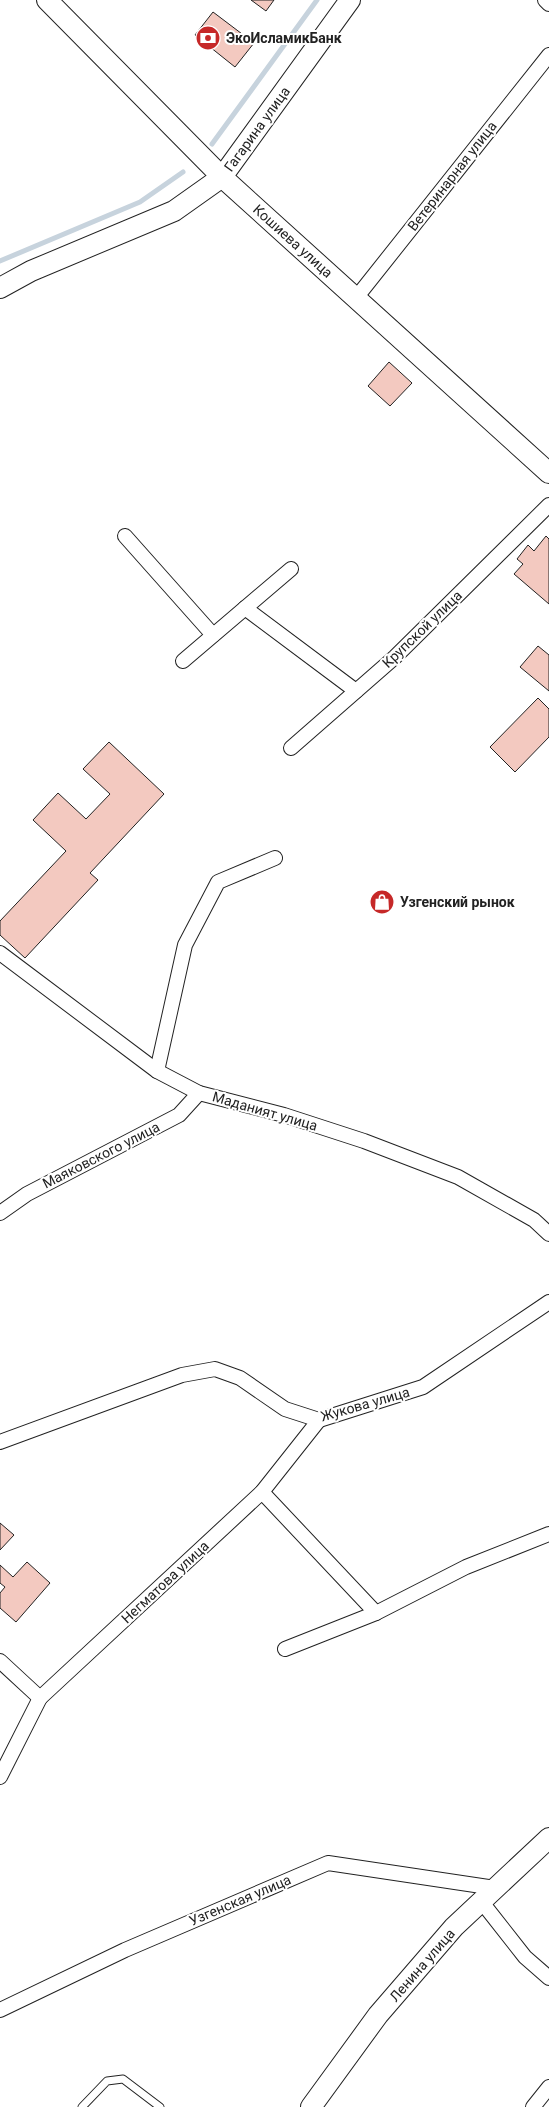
<svg xmlns="http://www.w3.org/2000/svg" width="549" height="2107" viewBox="0 0 549 2107" font-family="Roboto,sans-serif">
<style>
.lines{fill:none;stroke-linecap:round;stroke-linejoin:round}
.stream{stroke:#c7d3dd;stroke-width:5}
.building{fill:#f3c9c0;stroke:#222}
.lane-casing{stroke:#222;stroke-width:9}
.street-casing{stroke:#222;stroke-width:16}
.secondary-casing{stroke:#222;stroke-width:22}
.lane{stroke:#fff;stroke-width:7}
.street{stroke:#fff;stroke-width:14}
.secondary{stroke:#fff;stroke-width:20}
.labels{text-anchor:middle;dominant-baseline:central;stroke-width:4;stroke-linejoin:round;paint-order:stroke}
.poi-label{font-size:14px;font-weight:bold;fill:#222;stroke:#fff;text-anchor:start}
.street-label{font-size:14px;fill:#222;stroke:#fff}
</style>
<rect width="100%" height="100%" fill="#fff"/>
<g class="lines">
<g class="stream">
<polyline points="212,144 317,0"/>
<polyline points="0,261 140,202 183,172"/>
</g>
</g>
<g class="building">
<polygon points="251,0 274,0 266,11"/>
<polygon points="213,12 254,43 235,67 195,35"/>
<polygon points="389,362 412,383 390,406 368,386"/>
<polygon points="546,536 549,539 549,604 514,574 523,564 517,559 528,545 534,551"/>
<polygon points="538,646 549,655 549,691 520,667"/>
<polygon points="538,698 549,709 549,737 515,772 490,747"/>
<polygon points="109,742 164,794 90,873 98,880 25,958 0,935 0,921 66,851 33,820 58,793 86,819 110,794 83,769"/>
<polygon points="0,1523 14,1535 0,1550"/>
<polygon points="27,1562 50,1583 16,1622 0,1608 0,1593 5,1587 0,1583 0,1565 13,1577"/>
</g>
<g class="lines">
<defs>
<polyline id="lane" points="82,2107 107,2081 123,2079 160,2107"/>
<g id="street">
<polyline points="545,0 549,4"/>
<polyline points="356,298 549,55"/>
<polyline points="125,536 213,635"/>
<polyline points="245,608 356,691"/>
<polyline points="183,661 291,569"/>
<polyline points="291,748 395,657 549,505"/>
<polyline points="0,953 157,1071 199,1093 284,1115 364,1141 458,1177 534,1220 549,1234"/>
<polyline points="157,1071 185,945 218,882 275,858"/>
<polyline points="0,1213 27,1194 179,1115 199,1093"/>
<polyline points="0,1442 182,1375 215,1369 240,1378 285,1409 319,1420 423,1387 549,1302"/>
<polyline points="262,1492 376,1613"/>
<polyline points="285,1649 376,1613 466,1567 549,1534"/>
<polyline points="0,1661 40,1698 262,1492 319,1420"/>
<polyline points="0,1777 40,1698"/>
<polyline points="481,1901 525,1957 549,1978"/>
<polyline points="0,2010 125,1950 328,1863 495,1888"/>
<polyline points="533,2107 549,2087"/>
</g>
<g id="secondary">
<polyline points="47,0 222,177 549,473"/>
<polyline points="0,288 31,271 174,211 222,177 350,0"/>
<polyline points="311,2107 378,2015 454,1927 549,1838"/>
</g>
</defs>
<use href="#lane" class="lane-casing"/>
<use href="#street" class="street-casing"/>
<use href="#secondary" class="secondary-casing"/>
<use href="#lane" class="lane"/>
<use href="#street" class="street"/>
<use href="#secondary" class="secondary"/>
</g>
<defs>
<symbol id="bank-disc" viewBox="-11 -11 22 22"><circle r="9.5" fill="#c62828" stroke="#fff"/><path d="M-6-4H6V4H-6ZM0-2.3a2.3 2.3 0 1 0 0 4.6a2.3 2.3 0 1 0 0-4.6Z" fill="#fff"/></symbol>
<symbol id="shop-disc" viewBox="-11 -11 22 22"><circle r="9.5" fill="#c62828" stroke="#fff"/><path d="M-5-2.5h2.3a2.7 3.5 0 0 1 5.4 0H5L5.5 6h-11ZM-1.5-2.5h3a1.5 2.3 0 0 0-3 0Z" fill="#fff"/></symbol>
</defs>
<g fill-rule="evenodd">
<use href="#bank-disc" x="194" y="24" width="28" height="28"/>
<use href="#shop-disc" x="368" y="888" width="28" height="28"/>
</g>
<g class="labels">
<g class="poi-label">
<text x="226" y="38">ЭкоИсламикБанк</text>
<text x="400" y="902">Узгенский рынок</text>
</g>
<g class="street-label">
<text transform="translate(257 129) rotate(-54)">Гагарина улица</text>
<text transform="translate(452 176) rotate(-52)">Ветеринарная улица</text>
<text transform="translate(293 241) rotate(42)">Кошиева улица</text>
<text transform="translate(422 629) rotate(-44)">Крупской улица</text>
<text transform="translate(265 1111) rotate(16)">Маданият улица</text>
<text transform="translate(101 1155) rotate(-27)">Маяковского улица</text>
<text transform="translate(365 1404) rotate(-16)">Жукова улица</text>
<text transform="translate(165 1582) rotate(-43)">Негматова улица</text>
<text transform="translate(240 1900) rotate(-23)">Узгенская улица</text>
<text transform="translate(422 1965) rotate(-49)">Ленина улица</text>
</g>
</g>
</svg>
